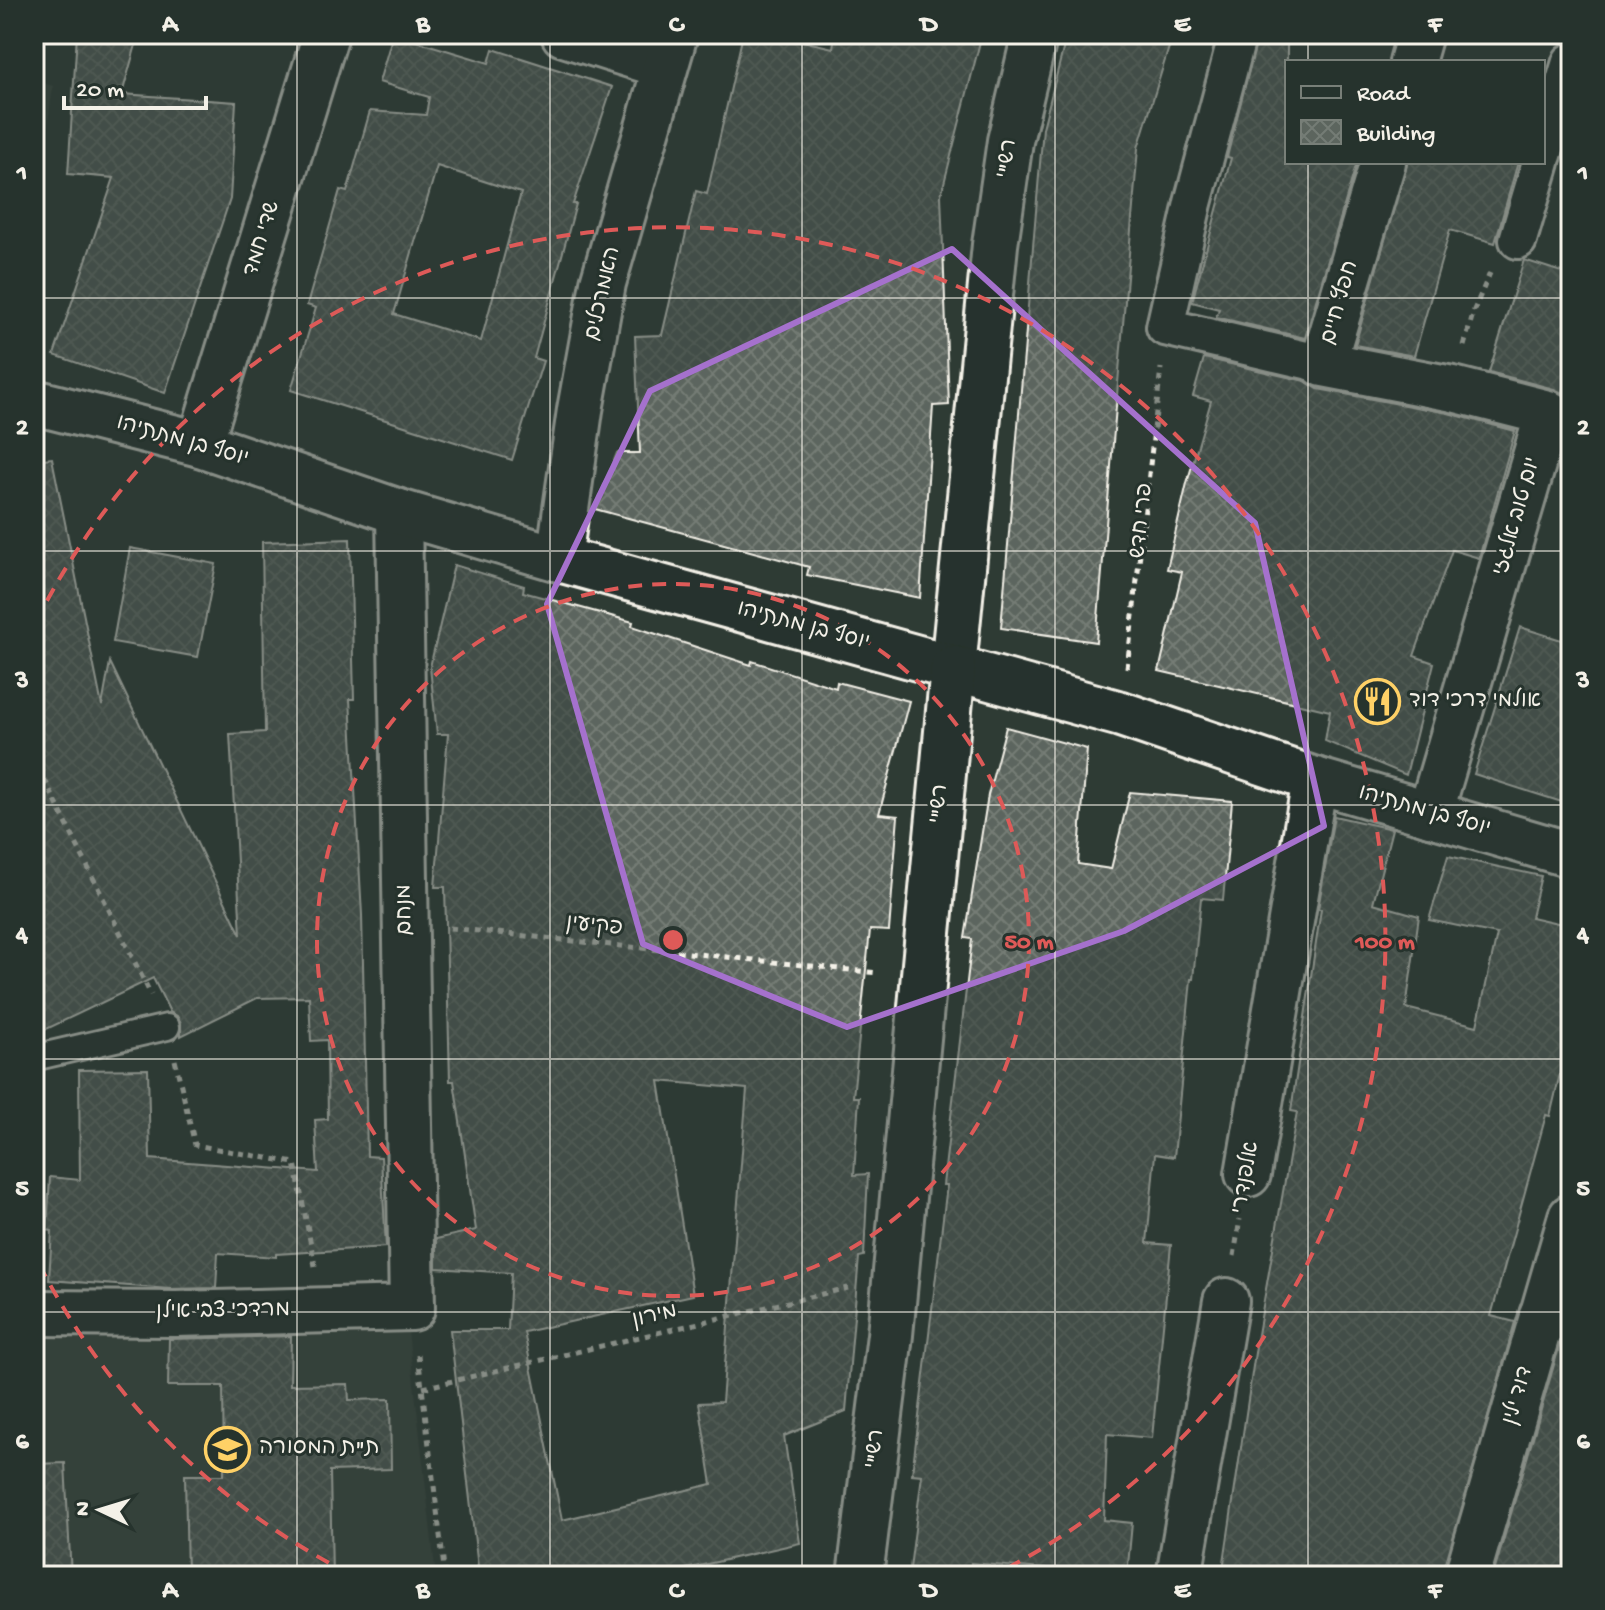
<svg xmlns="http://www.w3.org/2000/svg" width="1605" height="1610" viewBox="0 0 1605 1610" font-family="'Gochi Hand','Playpen Sans Hebrew',sans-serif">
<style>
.built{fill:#3c4841}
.building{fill:url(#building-cross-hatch);stroke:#f4f1e8;stroke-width:2;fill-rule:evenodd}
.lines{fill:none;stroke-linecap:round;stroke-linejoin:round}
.service-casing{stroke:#f4f1e8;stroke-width:30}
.pedestrian-casing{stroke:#f4f1e8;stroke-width:42}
.minor-casing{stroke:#f4f1e8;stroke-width:50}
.tertiary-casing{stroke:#f4f1e8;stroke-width:50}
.path{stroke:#f4f1e8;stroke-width:5;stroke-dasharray:6 6;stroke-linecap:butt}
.service{stroke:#26332d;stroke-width:24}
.pedestrian{stroke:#26332d;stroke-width:36}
.minor{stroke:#26332d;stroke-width:44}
.tertiary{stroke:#26332d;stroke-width:44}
.marked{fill:none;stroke:#a571cd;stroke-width:6;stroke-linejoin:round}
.grid{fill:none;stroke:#f4f1e8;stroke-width:2;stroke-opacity:0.55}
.ring{fill:none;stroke:#de5a58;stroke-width:4;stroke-dasharray:14 10}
.labels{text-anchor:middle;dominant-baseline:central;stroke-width:6;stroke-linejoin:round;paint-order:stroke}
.street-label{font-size:22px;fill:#f4f1e8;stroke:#26332d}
.poi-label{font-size:22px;fill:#f4f1e8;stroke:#26332d;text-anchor:start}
.centre{fill:#de5a58;stroke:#26332d;stroke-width:4}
.ring-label{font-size:24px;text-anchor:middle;font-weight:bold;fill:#de5a58;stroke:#26332d;stroke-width:6;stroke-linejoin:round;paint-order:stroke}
.neatline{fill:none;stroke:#f4f1e8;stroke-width:3}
.grid-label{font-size:26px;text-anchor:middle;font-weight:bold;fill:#f4f1e8}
</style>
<defs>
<pattern id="building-cross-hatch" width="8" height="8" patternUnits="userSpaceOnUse" patternTransform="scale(2)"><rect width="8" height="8" fill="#5c655e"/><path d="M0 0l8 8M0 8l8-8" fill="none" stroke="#747c75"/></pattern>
</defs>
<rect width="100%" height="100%" fill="#2e3b34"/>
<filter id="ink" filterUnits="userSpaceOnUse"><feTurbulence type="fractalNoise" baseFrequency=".0125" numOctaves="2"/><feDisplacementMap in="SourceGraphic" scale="16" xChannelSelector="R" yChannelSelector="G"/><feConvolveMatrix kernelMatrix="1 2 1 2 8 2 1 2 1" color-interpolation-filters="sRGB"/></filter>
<g filter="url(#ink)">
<g class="built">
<polygon points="34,80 53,86 34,228"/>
<polygon points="407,1322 436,1576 34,1576 34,1323"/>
</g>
<g class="building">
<polygon points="77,34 139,34 122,94 236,102 230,199 165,393 54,355 114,178 68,174"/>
<path d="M393 34 489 63 493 49 612 87 573 204H576L534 358 543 361 512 460 291 390 316 308 307 305 340 190 347 192 370 111 426 115 429 97 379 82ZM437 166 521 193 481 341 394 314Z"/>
<polygon points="743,34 772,34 833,48 835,34 982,34 941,195 949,405 933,406 920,598 807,575 809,567 595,509 617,453 640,453 635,336 662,335 696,191 707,194"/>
<polygon points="1067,34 1173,34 1138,148 1096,642 1001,628 1043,128"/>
<polygon points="1258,34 1287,34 1287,162 1357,162 1305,338 1216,317 1219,309 1192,302 1231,158 1227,157"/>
<polygon points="1407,162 1518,162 1495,243 1450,230 1414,356 1355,345"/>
<polygon points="1524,260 1571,275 1571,362 1562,393 1554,389 1489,372"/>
<polygon points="1204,358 1305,381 1318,389 1448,413 1515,431 1479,558 1452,550 1414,656 1434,663 1406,775 1325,741 1330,711 1159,671 1182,572 1167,569 1187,483 1211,401 1193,396"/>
<polygon points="52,458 102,706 110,662 241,935 230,734 265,732 262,542 350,539 354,699 350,699 362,915 367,1156 381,1157 386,1247 276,1254 276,1257 218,1253 216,1288 170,1289 49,1280 52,1231 47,1230 50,1177 80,1180 79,1070 148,1069 150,1159 318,1172 315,1120 328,1119 327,1040 311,1041 309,997 257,998 181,1036 181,1023 177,1016 170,1012 153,978 34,1035 34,460"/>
<polygon points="130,548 216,564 198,657 113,642"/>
<path d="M454 565 524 586 523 592 633 622 632 626 751 665 752 661 836 688 837 682 909 701 879 814 898 816 889 931 870 930 853 1097H859L854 1175 868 1174 864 1256 859 1257 846 1411 784 1436 800 1543 655 1576H479L450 1330H508L511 1273 436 1268V1239L476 1230 454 1081H450L445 887H435L448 734H437L430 667ZM659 1081 747 1089 722 1402 699 1403 712 1484 562 1520 524 1332 693 1295Z"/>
<polygon points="1520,627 1571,643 1571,805 1474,774"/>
<polygon points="1006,727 1087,749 1078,864 1111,869 1130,792 1232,801 1223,900 1201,898 1193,979 1191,979 1174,1157 1155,1154 1147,1243 1171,1245 1152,1438 1107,1434 1104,1520 1132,1523 1127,1576 971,1563 970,1576 909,1576 922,1475 912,1474 947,1185 943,1185 972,939 965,938 988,795"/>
<polygon points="1334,816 1392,829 1373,903 1419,916 1406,1008 1477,1026 1497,934 1429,920 1448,856 1541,876 1531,917 1571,926 1571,1028 1550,1116 1546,1115 1491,1316 1515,1322 1443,1576 1264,1576 1223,1569 1256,1346 1297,1112 1291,1111 1321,909 1318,909"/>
<polygon points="291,1336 290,1385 348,1384 349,1400 390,1399 391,1469 330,1471 332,1576 187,1576 185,1475 224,1475 223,1386 168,1386 169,1339"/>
<polygon points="1560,1344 1571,1344 1571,1576 1493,1576"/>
<polygon points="65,1463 71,1576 34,1576 34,1464"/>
</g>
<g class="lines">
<defs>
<polyline id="service" points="34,1051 42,1056 167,1027"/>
<g id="pedestrian">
<polyline points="1238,34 1193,203 1165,327 1323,364"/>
<polyline points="1543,155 1571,62"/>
<polyline points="1518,240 1541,162"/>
</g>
<g id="minor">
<polyline points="564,34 665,66"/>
<polyline points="1412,62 1420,34"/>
<polyline points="1383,162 1323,364 1453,389 1548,413 1430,814"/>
<polyline points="200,444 326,34"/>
<polyline points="559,559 580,410 603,283 675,34"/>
<polyline points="953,668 995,245 1010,141 1035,34"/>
<polyline points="1248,1174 1315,780"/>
<polyline points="34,1313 176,1314 412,1308 399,512"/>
<polyline points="1542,1315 1571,1320"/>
<polyline points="1179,1576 1226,1301"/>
</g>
<g id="tertiary">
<polyline points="34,402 200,444 399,512 559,559 1121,714 1315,780 1571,855"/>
<polyline points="860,1576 890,1335 953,668"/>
<polyline points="1467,1576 1571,1217"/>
</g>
</defs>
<use href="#service" class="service-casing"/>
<use href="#pedestrian" class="pedestrian-casing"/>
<use href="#minor" class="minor-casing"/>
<use href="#tertiary" class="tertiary-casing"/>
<g class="path">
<polyline points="1464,346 1474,310 1490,273"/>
<polyline points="1127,668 1161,368"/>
<polyline points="34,758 151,995"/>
<polyline points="450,928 878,973"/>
<polyline points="175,1060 195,1145 295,1163 315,1266"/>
<polyline points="1234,1256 1240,1219"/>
<polyline points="418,1355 445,1576"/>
<polyline points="423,1388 848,1288"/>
</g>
<use href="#service" class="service"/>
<use href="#pedestrian" class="pedestrian"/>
<use href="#minor" class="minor"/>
<use href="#tertiary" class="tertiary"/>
</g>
</g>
<path d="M0 0H1605V1610H0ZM952 249 1255 523 1324 826 1124 931 847 1027 643 944 547 604 650 391Z" fill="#2e3b34" fill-opacity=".55" fill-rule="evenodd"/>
<path class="marked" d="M952 249 1255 523 1324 826 1124 931 847 1027 643 944 547 604 650 391Z"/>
<path class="grid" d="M297 34V1576M550 34V1576M802 34V1576M1055 34V1576M1308 34V62M1308 162V1576M34 298H1571M34 551H1571M34 805H1571M34 1059H1571M34 1312H1571"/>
<g class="ring">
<circle cx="673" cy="940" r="356"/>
<path d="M350 1574A712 712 0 0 1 36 1258M36 622A712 712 0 1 1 996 1574"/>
</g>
<defs>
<symbol id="restaurant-ring" viewBox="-11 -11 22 22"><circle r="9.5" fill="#26332d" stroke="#ffd166" stroke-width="1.5"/><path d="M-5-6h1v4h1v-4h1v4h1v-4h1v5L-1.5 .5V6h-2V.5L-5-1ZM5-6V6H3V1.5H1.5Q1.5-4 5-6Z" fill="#ffd166"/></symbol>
<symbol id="school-ring" viewBox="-11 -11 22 22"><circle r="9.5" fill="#26332d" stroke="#ffd166" stroke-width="1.5"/><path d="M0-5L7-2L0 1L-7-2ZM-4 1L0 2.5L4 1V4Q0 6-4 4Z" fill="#ffd166"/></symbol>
</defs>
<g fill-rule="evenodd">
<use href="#restaurant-ring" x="1352" y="676" width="51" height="51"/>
<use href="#school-ring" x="202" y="1424" width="51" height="51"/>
</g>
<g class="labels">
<g class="street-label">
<text transform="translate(1008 159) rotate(-81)">רש"י</text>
<text transform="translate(263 239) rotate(-73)">שדי חמד</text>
<text transform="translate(604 294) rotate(-77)">האמרכלים</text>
<text transform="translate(1341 303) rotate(-74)">חפץ חיים</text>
<text transform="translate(182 442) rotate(16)">יוסף בן מתתיהו</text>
<text transform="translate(1518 517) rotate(-74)">יום טוב אלגזי</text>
<text transform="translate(1143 521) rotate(-84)">פרי חדש</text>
<text transform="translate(803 627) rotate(15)">יוסף בן מתתיהו</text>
<text transform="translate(940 804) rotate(-84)">רש"י</text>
<text transform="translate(1424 812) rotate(16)">יוסף בן מתתיהו</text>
<text transform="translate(406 910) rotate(-91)">מנחם</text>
<text transform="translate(594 927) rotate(6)">פקיעין</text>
<text transform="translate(1247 1178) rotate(-80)">אלפנדרי</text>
<text transform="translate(223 1312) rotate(-1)">מרדכי צבי אילן</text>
<text transform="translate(655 1317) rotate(-13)">מירון</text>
<text transform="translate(1519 1396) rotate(-74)">דוד ילין</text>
<text transform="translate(876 1449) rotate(-83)">רש"י</text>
</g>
<g class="poi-label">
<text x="1409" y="702">אולמי דרכי דוד</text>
<text x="259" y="1449">ת"ת המסורה</text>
</g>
</g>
<circle cx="673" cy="940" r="12" class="centre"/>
<g class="ring-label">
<text x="1029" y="948">50 m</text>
<text x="1385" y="948">100 m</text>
</g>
<rect width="1605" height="1610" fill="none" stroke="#26332d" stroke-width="88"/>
<rect x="1285" y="60" width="260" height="104" fill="#26332d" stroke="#787f78" stroke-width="2"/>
<rect x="1301" y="86" width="40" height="12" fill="#26332d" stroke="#787f78" stroke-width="2"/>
<text x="1357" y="100" font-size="24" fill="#f4f1e8">Road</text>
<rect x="1301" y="120" width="40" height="24" fill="url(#building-cross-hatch)" stroke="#787f78" stroke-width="2"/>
<text x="1357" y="140" font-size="24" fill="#f4f1e8">Building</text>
<g transform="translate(100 1510) rotate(274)" stroke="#26332d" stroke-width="6" paint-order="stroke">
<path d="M0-6L14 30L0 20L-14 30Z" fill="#f4f1e8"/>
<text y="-12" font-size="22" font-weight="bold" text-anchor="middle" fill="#f4f1e8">N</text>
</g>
<path d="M64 96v12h142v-12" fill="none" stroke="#f4f1e8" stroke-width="4"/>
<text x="76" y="96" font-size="24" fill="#f4f1e8" stroke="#26332d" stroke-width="6" paint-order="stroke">20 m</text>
<rect x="44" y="44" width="1517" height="1522" class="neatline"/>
<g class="grid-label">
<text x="170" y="31">A</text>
<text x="423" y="31">B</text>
<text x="676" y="31">C</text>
<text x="929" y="31">D</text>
<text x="1182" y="31">E</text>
<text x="1435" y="31">F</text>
<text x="22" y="180">1</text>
<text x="1583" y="180">1</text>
<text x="22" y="434">2</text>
<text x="1583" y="434">2</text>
<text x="22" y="687">3</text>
<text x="1583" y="687">3</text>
<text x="22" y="941">4</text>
<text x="1583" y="941">4</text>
<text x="22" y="1195">5</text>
<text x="1583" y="1195">5</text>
<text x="22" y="1448">6</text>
<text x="1583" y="1448">6</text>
<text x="170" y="1597">A</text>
<text x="423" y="1597">B</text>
<text x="676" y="1597">C</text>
<text x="929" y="1597">D</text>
<text x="1182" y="1597">E</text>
<text x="1435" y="1597">F</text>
</g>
</svg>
